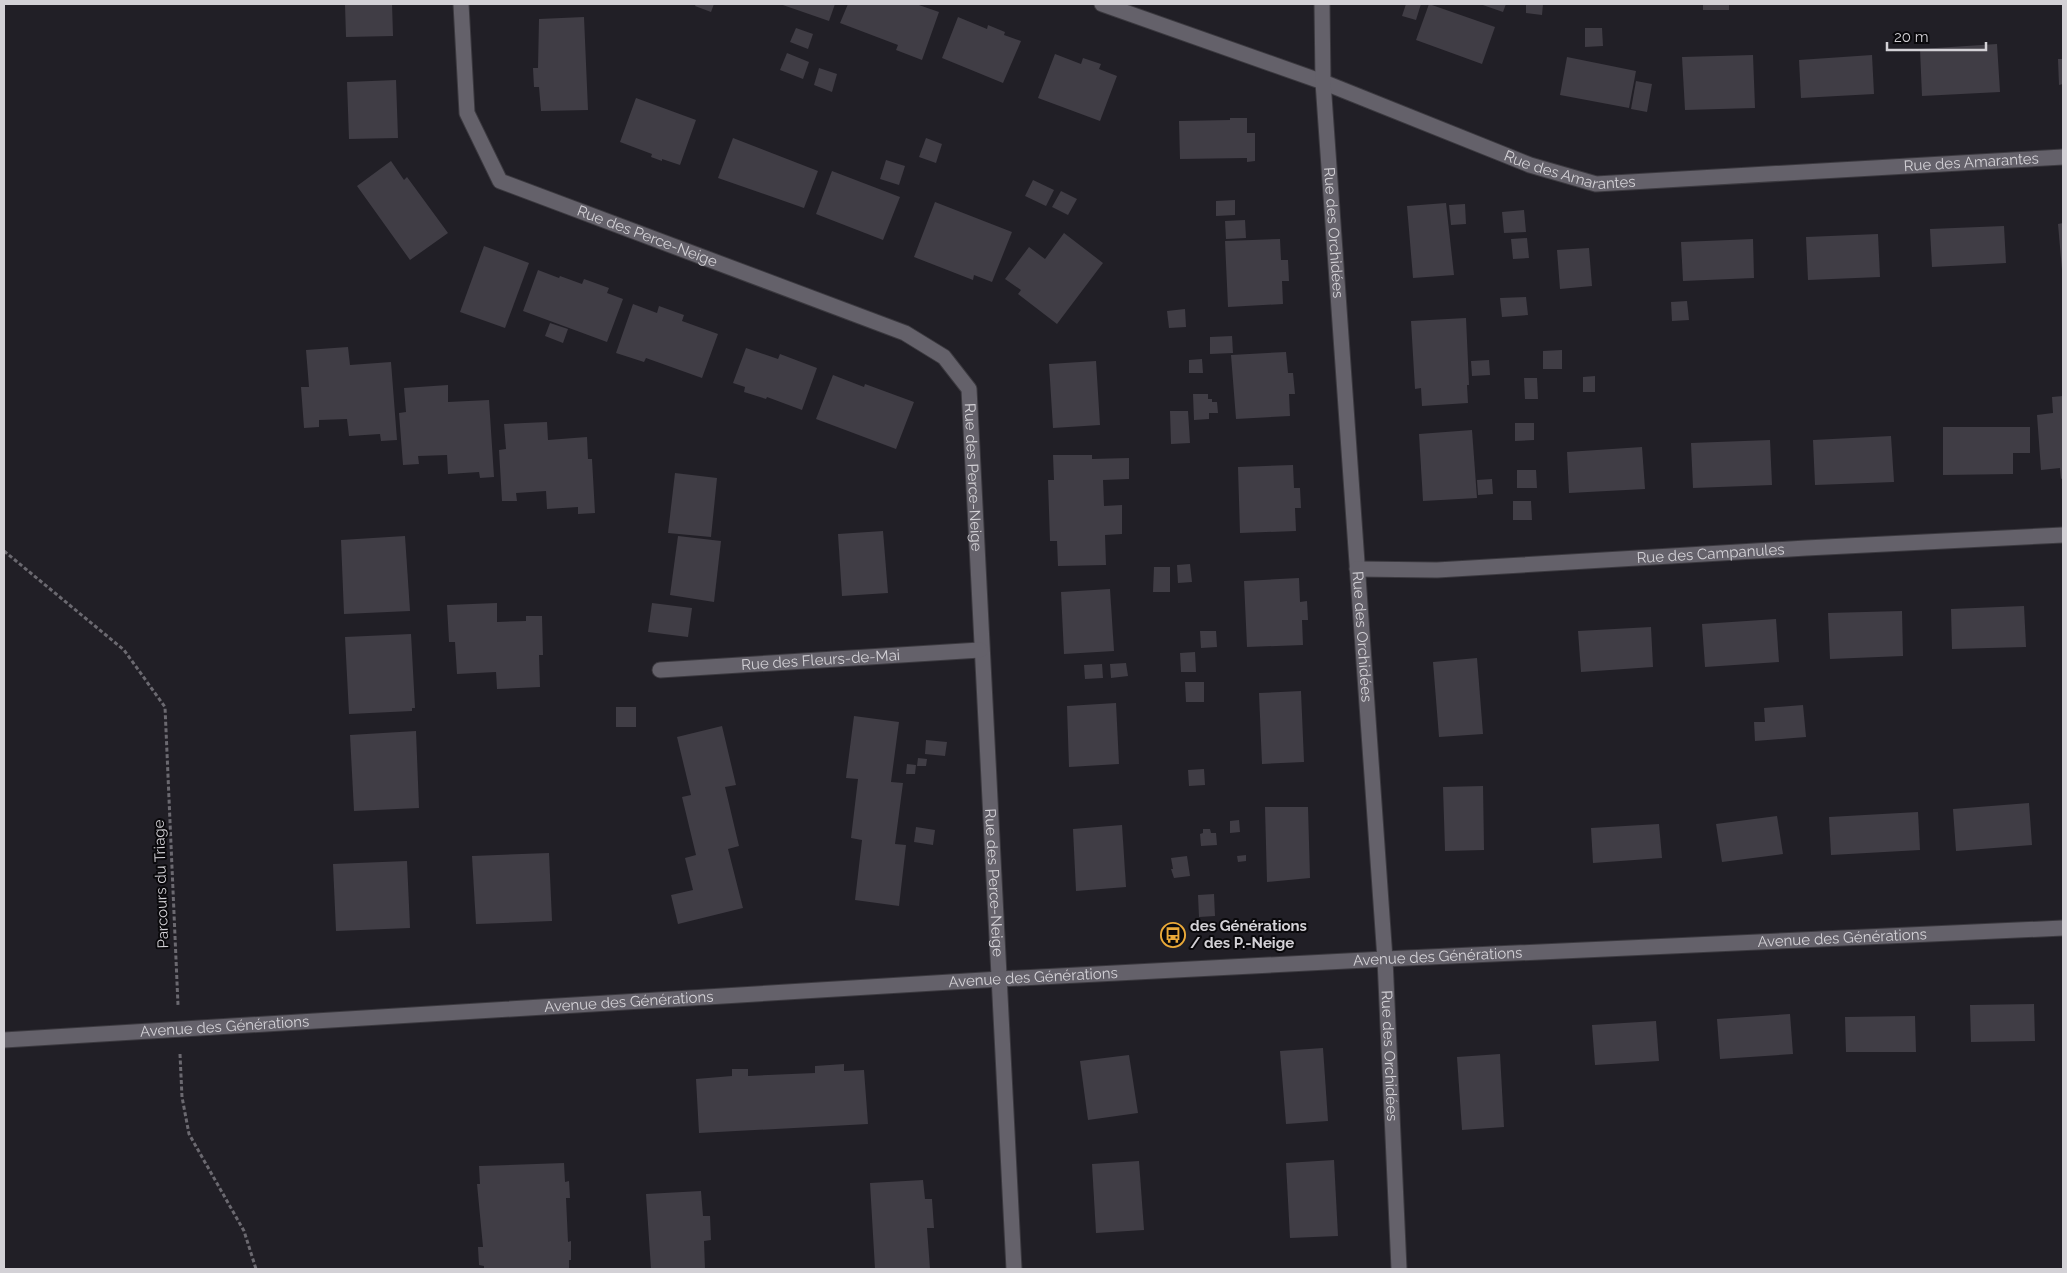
<svg xmlns="http://www.w3.org/2000/svg" width="2067" height="1273" viewBox="0 0 2067 1273" font-family="Raleway,sans-serif">
<style>
.building{fill:#403d45}
.lines{fill:none;stroke-linecap:round;stroke-linejoin:round}
.street-casing{stroke:#3b393f;stroke-width:17}
.path{stroke:#6b6970;stroke-width:3;stroke-dasharray:4 2.5;stroke-linecap:butt}
.street{stroke:#64616a;stroke-width:15}
.labels{text-anchor:middle;dominant-baseline:central;stroke-width:4;stroke-linejoin:round;paint-order:stroke}
.street-label{font-size:15px;fill:#d3d1d6;stroke:#0a090c}
.poi-label{font-size:15px;font-weight:bold;fill:#d3d1d6;stroke:#0a090c;text-anchor:start}
</style>
<rect width="100%" height="100%" fill="#211f26"/>
<g class="building">
<polygon points="345,4 392,4 393,36 346,37"/>
<polygon points="696,4 714,4 711,12 695,6"/>
<polygon points="780,4 835,4 829,21"/>
<polygon points="848,4 916,4 939,12 922,60 896,50 898,45 840,23"/>
<polygon points="1406,4 1421,4 1416,20 1402,16"/>
<polygon points="1429,4 1495,27 1482,64 1416,40"/>
<polygon points="1480,4 1506,4 1503,12"/>
<polygon points="1526,4 1543,4 1542,15 1526,13"/>
<rect x="1703" y="4" width="26" height="6"/>
<polygon points="584,17 588,110 541,111 539,87 534,87 533,68 538,68 539,19"/>
<polygon points="958,17 987,29 988,25 1005,32 1004,35 1021,41 1003,83 942,58"/>
<polygon points="796,28 813,34 808,49 790,42"/>
<polygon points="1585,28 1602,28 1603,46 1585,47"/>
<polygon points="1997,44 2000,92 1922,96 1920,49"/>
<polygon points="787,53 809,62 803,79 780,70"/>
<polygon points="1055,54 1081,64 1083,58 1101,64 1099,69 1117,76 1100,121 1038,98"/>
<polygon points="1753,55 1755,108 1685,110 1682,57"/>
<polygon points="1872,55 1874,94 1801,98 1799,60"/>
<polygon points="1567,57 1636,71 1629,108 1560,95"/>
<polygon points="2058,59 2063,59 2063,84 2059,85"/>
<polygon points="819,68 837,74 832,92 814,85"/>
<polygon points="396,80 398,138 349,139 347,82"/>
<polygon points="1636,81 1652,84 1647,112 1631,109"/>
<polygon points="636,98 696,120 680,165 662,159 662,161 651,157 652,154 620,142"/>
<polygon points="1230,118 1247,118 1247,133 1255,133 1255,161 1247,162 1247,158 1180,159 1179,121 1230,120"/>
<polygon points="733,138 818,171 804,208 718,178"/>
<polygon points="926,138 942,144 936,163 919,157"/>
<polygon points="886,160 905,166 899,185 880,179"/>
<polygon points="391,161 404,180 407,177 448,233 410,260 357,186"/>
<polygon points="832,171 900,197 883,240 816,214"/>
<polygon points="1033,180 1054,190 1046,206 1025,196"/>
<polygon points="1061,191 1077,199 1068,215 1052,207"/>
<polygon points="1235,200 1235,215 1216,216 1216,201"/>
<polygon points="935,202 1012,232 992,282 974,275 973,280 914,257"/>
<polygon points="1446,203 1454,275 1413,278 1407,206"/>
<polygon points="1465,204 1466,224 1451,225 1449,205"/>
<polygon points="1524,210 1526,232 1504,233 1502,212"/>
<polygon points="1245,220 1246,238 1226,239 1225,221"/>
<polygon points="2063,223 2063,269 2062,270 2058,224"/>
<polygon points="2004,226 2006,263 1932,267 1930,229"/>
<polygon points="1064,233 1103,263 1057,324 1018,294 1021,290 1005,279 1029,247 1045,259"/>
<polygon points="1878,234 1880,277 1808,280 1806,237"/>
<polygon points="1527,238 1529,258 1513,259 1511,239"/>
<polygon points="1280,239 1281,260 1288,260 1289,281 1282,281 1283,304 1228,307 1225,241"/>
<polygon points="1753,239 1754,278 1683,281 1681,242"/>
<polygon points="484,246 529,263 505,328 460,312"/>
<polygon points="1589,248 1592,286 1560,289 1557,250"/>
<polygon points="538,270 559,278 560,276 582,284 584,279 609,288 607,293 623,299 607,342 523,311"/>
<polygon points="1526,297 1528,315 1502,317 1500,298"/>
<polygon points="1687,301 1689,320 1672,321 1671,302"/>
<polygon points="633,304 657,313 659,306 684,315 682,321 718,334 702,378 646,358 644,362 616,353"/>
<polygon points="1185,309 1186,327 1169,328 1167,311"/>
<polygon points="1466,318 1469,385 1467,385 1468,403 1422,406 1421,388 1415,389 1411,321"/>
<polygon points="550,323 568,329 563,343 545,336"/>
<polygon points="1232,336 1233,353 1210,354 1210,337"/>
<polygon points="348,347 350,365 391,362 397,440 381,441 380,434 349,436 347,419 319,420 319,427 304,428 301,387 309,387 306,350"/>
<polygon points="746,348 778,359 780,354 817,368 802,410 767,397 766,399 744,392 745,387 733,383"/>
<polygon points="1562,350 1562,369 1543,369 1543,351"/>
<polygon points="1286,352 1288,373 1293,373 1295,394 1289,394 1290,416 1236,419 1231,355"/>
<polygon points="1202,359 1203,373 1189,373 1189,360"/>
<polygon points="1489,360 1490,375 1472,376 1471,361"/>
<polygon points="1096,361 1100,425 1053,428 1049,364"/>
<polygon points="833,375 864,387 865,384 914,402 896,449 816,419"/>
<polygon points="1595,376 1595,392 1583,392 1583,377"/>
<polygon points="1524,378 1537,378 1538,399 1525,399"/>
<polygon points="448,385 448,402 489,400 494,477 480,478 479,472 448,474 447,455 418,456 419,464 403,465 399,413 406,412 404,388"/>
<polygon points="1193,394 1208,394 1208,399 1212,399 1212,402 1217,402 1218,413 1209,413 1209,419 1194,420"/>
<polygon points="2063,396 2063,478 2061,479 2060,468 2041,470 2037,415 2053,413 2052,397"/>
<polygon points="1170,411 1188,411 1190,443 1171,444"/>
<polygon points="547,422 548,440 587,437 588,459 592,459 595,513 578,514 578,507 547,509 546,491 516,493 517,501 502,501 499,450 506,449 504,424"/>
<polygon points="1515,423 1534,423 1534,440 1515,441"/>
<polygon points="1943,427 2030,427 2030,453 2013,453 2013,474 1943,475"/>
<polygon points="1472,430 1477,498 1423,501 1419,434"/>
<polygon points="1891,436 1894,482 1815,485 1813,440"/>
<polygon points="1770,440 1772,485 1693,488 1691,443"/>
<polygon points="1642,447 1645,489 1569,493 1567,452"/>
<polygon points="1053,455 1092,455 1092,459 1129,458 1129,479 1103,480 1104,506 1122,505 1122,534 1105,535 1106,565 1058,566 1057,541 1050,541 1048,480 1054,480"/>
<polygon points="1293,465 1294,488 1300,488 1301,508 1295,508 1296,531 1240,533 1238,467"/>
<polygon points="1517,470 1536,470 1537,488 1517,488"/>
<polygon points="675,473 717,478 711,537 668,533"/>
<polygon points="1492,479 1493,494 1478,495 1477,480"/>
<polygon points="1513,501 1531,501 1532,520 1513,520"/>
<polygon points="883,531 888,593 842,596 838,534"/>
<polygon points="405,536 410,611 344,614 341,540"/>
<polygon points="678,536 721,541 714,602 670,595"/>
<polygon points="1190,564 1192,582 1178,583 1177,565"/>
<polygon points="1154,567 1170,567 1170,592 1153,592"/>
<polygon points="1299,578 1300,602 1307,601 1308,620 1302,620 1303,645 1247,647 1244,581"/>
<polygon points="1110,589 1114,651 1064,654 1061,592"/>
<polygon points="497,603 497,622 526,621 526,616 542,616 543,655 539,655 540,687 497,689 496,672 457,674 455,642 449,642 447,605"/>
<polygon points="652,603 692,608 688,637 648,632"/>
<polygon points="2024,606 2026,647 1952,649 1951,609"/>
<polygon points="1902,611 1903,656 1830,659 1828,613"/>
<polygon points="1776,619 1779,662 1705,667 1702,624"/>
<polygon points="1651,627 1653,667 1581,672 1578,631"/>
<polygon points="1200,631 1216,631 1217,647 1201,648"/>
<polygon points="411,634 415,708 412,708 412,711 349,714 345,637"/>
<polygon points="1195,652 1196,672 1181,672 1180,653"/>
<polygon points="1477,658 1483,734 1439,737 1433,662"/>
<polygon points="1126,663 1128,676 1111,678 1110,664"/>
<polygon points="1102,664 1103,678 1085,679 1084,665"/>
<polygon points="1185,682 1204,682 1204,702 1186,702"/>
<polygon points="1301,691 1304,762 1262,764 1259,693"/>
<polygon points="1116,703 1119,764 1069,767 1067,706"/>
<polygon points="1803,705 1806,737 1755,741 1754,722 1765,722 1764,708"/>
<rect x="616" y="707" width="20" height="20"/>
<polygon points="854,716 899,722 891,782 903,783 895,844 906,845 899,906 855,900 862,840 851,838 858,779 846,778"/>
<polygon points="722,726 736,785 725,787 739,846 728,849 743,908 678,924 671,895 693,890 685,858 696,855 682,797 691,795 677,737"/>
<polygon points="416,731 419,808 354,811 350,735"/>
<polygon points="926,740 947,742 945,756 925,754"/>
<polygon points="918,758 927,759 926,766 917,766"/>
<polygon points="907,764 916,765 915,774 906,774"/>
<polygon points="1204,769 1205,785 1189,786 1188,770"/>
<polygon points="1483,786 1484,850 1445,851 1443,787"/>
<polygon points="2029,803 2032,845 1956,851 1953,809"/>
<polygon points="1265,807 1308,807 1310,878 1267,882"/>
<polygon points="1918,812 1920,850 1831,855 1829,817"/>
<polygon points="1777,816 1783,854 1722,862 1716,824"/>
<polygon points="1239,820 1240,832 1230,833 1230,821"/>
<polygon points="1659,824 1662,858 1593,863 1591,828"/>
<polygon points="1122,825 1126,887 1076,891 1073,829"/>
<polygon points="916,827 935,830 933,845 914,842"/>
<polygon points="1203,829 1210,829 1211,833 1216,833 1217,845 1201,846 1200,834 1203,833"/>
<polygon points="549,853 552,921 476,924 472,856"/>
<polygon points="1246,855 1246,861 1238,862 1237,856"/>
<polygon points="1187,856 1190,876 1174,878 1171,869 1173,869 1171,858"/>
<polygon points="407,861 410,928 336,931 333,864"/>
<polygon points="1214,894 1215,916 1199,917 1198,895"/>
<polygon points="2034,1004 2035,1041 1971,1042 1970,1005"/>
<polygon points="1790,1014 1793,1054 1720,1059 1717,1019"/>
<polygon points="1915,1016 1916,1052 1846,1052 1845,1017"/>
<polygon points="1656,1021 1659,1061 1595,1065 1592,1025"/>
<polygon points="1323,1048 1328,1121 1286,1124 1280,1051"/>
<polygon points="1500,1054 1504,1127 1462,1130 1457,1057"/>
<polygon points="1129,1055 1138,1113 1088,1120 1080,1061"/>
<polygon points="844,1064 844,1071 864,1070 868,1124 699,1133 696,1079 732,1076 732,1069 748,1069 748,1076 815,1073 815,1066"/>
<polygon points="1334,1160 1338,1236 1290,1238 1286,1163"/>
<polygon points="1139,1161 1144,1230 1096,1233 1092,1164"/>
<polygon points="564,1163 565,1182 569,1181 570,1198 566,1198 568,1242 571,1241 571,1260 569,1260 569,1269 484,1269 484,1266 479,1265 478,1247 483,1247 477,1184 480,1184 479,1166"/>
<polygon points="923,1180 925,1199 932,1199 934,1228 927,1228 930,1269 875,1269 870,1183"/>
<polygon points="701,1191 703,1216 710,1216 711,1240 704,1241 705,1269 651,1269 646,1194"/>
</g>
<g class="lines">
<defs>
<g id="street">
<path id="s1" d="M461 4 467 113 500 181 905 333 944 357 969 389C982 683 1000 976 1014 1269"/>
<path id="s2" d="M1102 4 1323 82 1530 165 1596 184 2063 157"/>
<path id="s3" d="M1322 4 1323 82 1385 959 1399 1269"/>
<path id="s4" d="M1357 569 1437 570 1806 548 2063 535"/>
<path id="s5" d="M660 670 980 650"/>
<path id="s6" d="M4 1040 1000 979 1385 959 2063 928"/>
</g>
</defs>
<use href="#street" class="street-casing"/>
<g class="path">
<polyline points="4,551 124,650 165,707 178,1005"/>
<polyline points="180,1054 182,1097 189,1134 244,1231 256,1269"/>
</g>
<use href="#street" class="street"/>
</g>
<defs>
<symbol id="bus-ring" viewBox="-11 -11 22 22"><circle r="9.5" fill="#0a090c" stroke="#ebaa39" stroke-width="1.5"/><path d="M-5-6H5V4H4V6H2V4H-2V6H-4V4H-5ZM-3.5-4V0h7V-4ZM-3.5 1.2v1.5H-2V1.2ZM2 1.2v1.5H3.5V1.2Z" fill="#ebaa39"/></symbol>
</defs>
<g fill-rule="evenodd">
<use href="#bus-ring" x="1159" y="921" width="28" height="28"/>
</g>
<g class="labels">
<g class="street-label">
<text stroke="none"><textPath href="#s2" startOffset="902">Rue des Amarantes</textPath></text>
<text stroke="none"><textPath href="#s2" startOffset="498">Rue des Amarantes</textPath></text>
<text stroke="none"><textPath href="#s3" startOffset="229">Rue des Orchidées</textPath></text>
<text stroke="none"><textPath href="#s1" startOffset="342">Rue des Perce-Neige</textPath></text>
<text stroke="none"><textPath href="#s1" startOffset="792">Rue des Perce-Neige</textPath></text>
<text stroke="none"><textPath href="#s4" startOffset="354">Rue des Campanules</textPath></text>
<text stroke="none"><textPath href="#s3" startOffset="634">Rue des Orchidées</textPath></text>
<text stroke="none"><textPath href="#s5" startOffset="161">Rue des Fleurs-de-Mai</textPath></text>
<text stroke="none"><textPath href="#s1" startOffset="1198">Rue des Perce-Neige</textPath></text>
<text transform="translate(161 884) rotate(-92)">Parcours du Triage</text>
<text stroke="none"><textPath href="#s6" startOffset="1841">Avenue des Générations</textPath></text>
<text stroke="none"><textPath href="#s6" startOffset="1436">Avenue des Générations</textPath></text>
<text stroke="none"><textPath href="#s6" startOffset="1031">Avenue des Générations</textPath></text>
<text stroke="none"><textPath href="#s6" startOffset="626">Avenue des Générations</textPath></text>
<text stroke="none"><textPath href="#s6" startOffset="221">Avenue des Générations</textPath></text>
<text stroke="none"><textPath href="#s3" startOffset="1054">Rue des Orchidées</textPath></text>
</g>
<g class="poi-label">
<text x="1190" y="926">des Générations<tspan x="1190" dy="17">/ des P.-Neige</tspan></text>
</g>
</g>
<rect width="2067" height="1273" fill="none" stroke="#d3d1d6" stroke-width="10"/>
<path d="M1887 42v8h99v-8" fill="none" stroke="#d3d1d6" stroke-width="2.5"/>
<text x="1894" y="42" font-size="15" fill="#d3d1d6" stroke="#0a090c" stroke-width="4" paint-order="stroke">20 m</text>
</svg>
